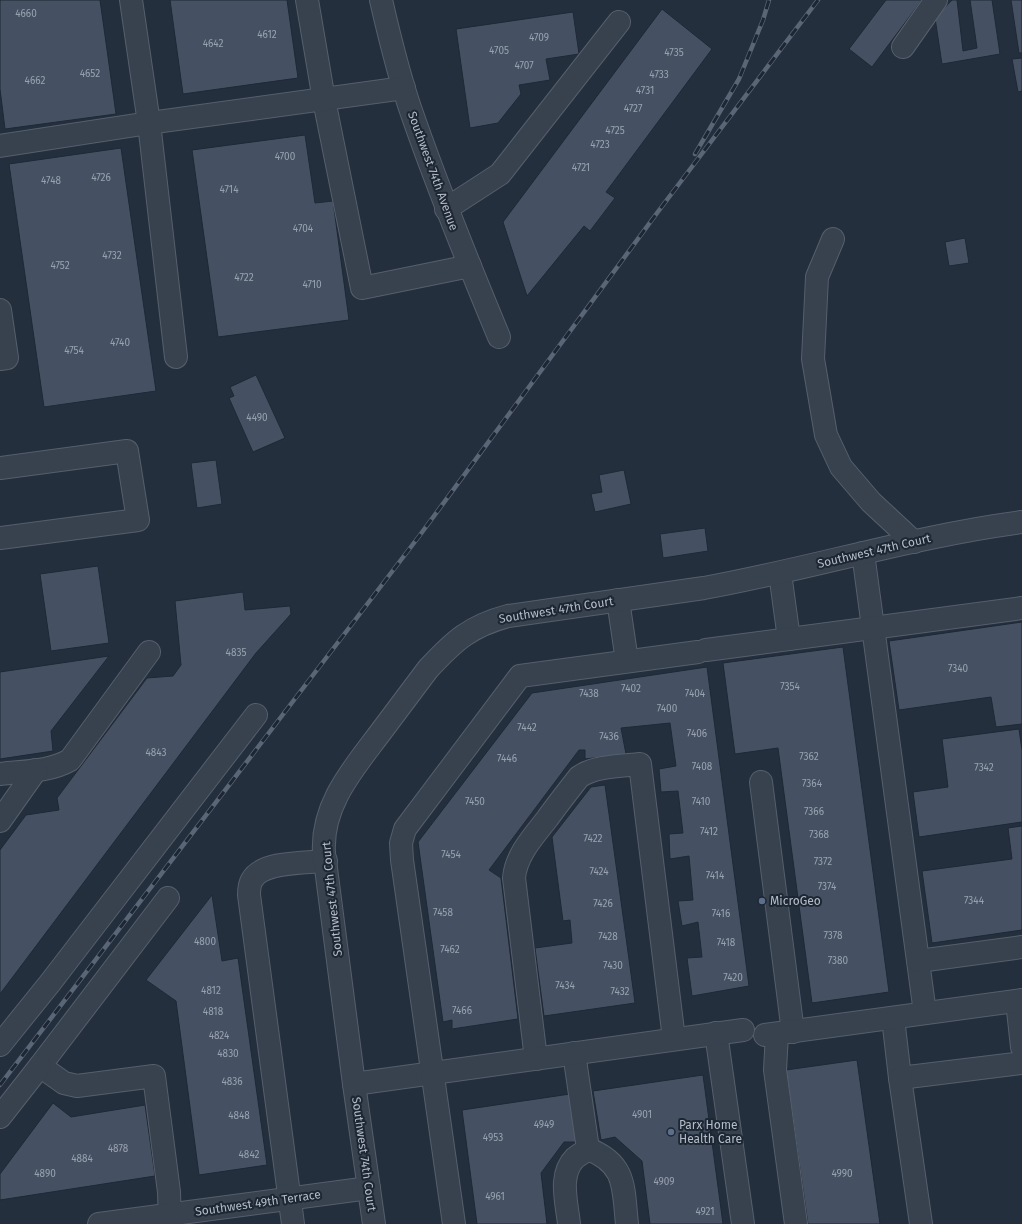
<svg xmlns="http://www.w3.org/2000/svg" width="1022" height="1224" viewBox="0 0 1022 1224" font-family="'Fira Sans',sans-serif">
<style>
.building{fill:#455162;stroke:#1f2835}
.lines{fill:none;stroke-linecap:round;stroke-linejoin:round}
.minor-casing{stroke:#565f6c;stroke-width:24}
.minor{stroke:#38414e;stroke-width:22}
.rail-casing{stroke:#5a6575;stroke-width:4.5}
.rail{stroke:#1d2633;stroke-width:3;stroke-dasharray:9;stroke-linecap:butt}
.service-dot{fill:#5c6f8a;stroke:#1d2633;stroke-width:1.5}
.labels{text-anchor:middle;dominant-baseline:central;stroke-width:4;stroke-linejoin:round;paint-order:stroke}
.number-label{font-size:10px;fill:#98a1af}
.street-label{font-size:12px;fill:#b4bcc9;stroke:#1d2633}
.poi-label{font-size:12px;fill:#b4bcc9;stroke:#1d2633;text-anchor:start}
</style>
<rect width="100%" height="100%" fill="#242f3e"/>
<g class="building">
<polygon points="0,0 100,0 116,114 5,129 0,89"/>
<polygon points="170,0 287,0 298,78 183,94"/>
<polygon points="886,0 922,0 872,67 849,49"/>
<polygon points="952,0 957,0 963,51 977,48 970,0 992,0 1000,54 942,64 935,18"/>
<polygon points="1011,0 1022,0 1022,53 1019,53"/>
<polygon points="662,9 712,49 606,192 615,198 590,231 584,226 527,296 503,222"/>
<polygon points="573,12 579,54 546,59 550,80 519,85 521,94 498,123 470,128 456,29"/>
<polygon points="1022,58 1022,91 1018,92 1012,59"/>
<polygon points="305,135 315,203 333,201 349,320 218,337 192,150"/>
<polygon points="121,148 156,391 44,407 9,164"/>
<polygon points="965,238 969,263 949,266 945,242"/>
<polygon points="256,375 285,438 253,452 229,398 234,396 230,387"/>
<polygon points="216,460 222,504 197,508 191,463"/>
<polygon points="624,470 631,504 595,512 591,494 602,492 599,475"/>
<polygon points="705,528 708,551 663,558 660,534"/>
<polygon points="98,566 109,643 51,651 40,574"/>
<polygon points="243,592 245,610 290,606 291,614 256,653 0,994 0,850 26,815 59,810 57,798 147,678 173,676 181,665 175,601"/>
<polygon points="1022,622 1022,724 996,727 991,697 899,710 889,641"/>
<polygon points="843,647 889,992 812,1003 778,748 735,754 723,663"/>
<polygon points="109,656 51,731 53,751 0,759 0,672"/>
<polygon points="707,667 749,986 692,996 687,958 702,957 698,922 682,926 678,901 693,900 689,856 670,859 669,834 683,833 678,791 661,792 659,769 676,766 670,723 621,728 626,754 585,759 585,750 579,750 489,870 501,878 518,1019 452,1029 452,1020 443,1022 418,842 532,693"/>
<polygon points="1019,729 1022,750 1022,822 919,837 913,792 948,787 942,739"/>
<polygon points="605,785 635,1003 544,1016 535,948 572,943 570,920 563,921 552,837 591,787"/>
<polygon points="1022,826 1022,930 932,943 922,871 1012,859 1008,828"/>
<polygon points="212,895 222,961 238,958 267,1165 199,1175 176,1001 146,980"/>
<polygon points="857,1060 880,1224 808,1224 786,1070"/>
<polygon points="703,1075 723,1224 650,1224 642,1161 615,1137 601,1140 593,1091"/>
<polygon points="570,1094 577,1142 564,1142 541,1173 547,1224 477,1224 462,1110"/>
<polygon points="53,1103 71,1117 145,1105 155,1176 0,1200 0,1174"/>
</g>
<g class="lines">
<defs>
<g id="minor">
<polyline points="131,0 149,123 176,357"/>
<polyline points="307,0 324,100 362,288 470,266"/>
<path d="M381 0C389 35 398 71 409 105 436 184 467 260 499 337"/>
<polyline points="903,47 936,0"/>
<polyline points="0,146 149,123 404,88"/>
<polyline points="446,209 500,174 619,22"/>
<polyline points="833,239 817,277 813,359 826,435 841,467 871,502 914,542"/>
<polyline points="0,310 7,358 0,359"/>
<polyline points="0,468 127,451 138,520 0,538"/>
<polyline points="863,553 925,1013"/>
<polyline points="780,573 789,639"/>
<polyline points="618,600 627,661"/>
<polyline points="706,650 1022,608"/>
<path d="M0 774C24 771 49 772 70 760L149 652"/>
<polyline points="761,782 793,1032"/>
<polyline points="0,821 36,770"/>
<polyline points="168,898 40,1066 64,1083 77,1086 154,1076 169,1192 170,1224"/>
<polyline points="919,961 1022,947"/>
<polyline points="1017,1001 1022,1047"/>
<polyline points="893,1018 900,1078 1022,1063"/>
<polyline points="716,1033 743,1224"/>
<polyline points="777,1034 775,1070 796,1224"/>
<polyline points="765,1035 1022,1000"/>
<polyline points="0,1045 50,983 256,715"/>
<polyline points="574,1053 588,1149"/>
<path d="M536 1059 514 878C516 855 533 837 547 819 557 805 568 791 579 777 594 766 621 766 640 764L674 1039"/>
<polyline points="900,1078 921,1224"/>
<polyline points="354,1084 743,1030"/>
<polyline points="0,1117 40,1066"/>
<path d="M588 1149C627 1164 623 1188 627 1224"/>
<polyline points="99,1224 369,1188"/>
<path d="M293 1224 249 895C249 890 249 885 252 880 262 861 307 863 326 861"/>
<path d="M374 1224 354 1084 324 853C321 805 353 769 380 733 396 712 412 690 428 669 454 641 470 626 508 616L704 588C810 569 914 536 1022 522"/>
<polyline points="454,1224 402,860 401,843 405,829 520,676 698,652"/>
<path d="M569 1224C567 1203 558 1175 575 1158 579 1155 584 1152 588 1149"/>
</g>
</defs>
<use href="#minor" class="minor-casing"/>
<use href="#minor" class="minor"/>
<defs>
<g id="rail">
<polyline points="695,154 739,79 763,20 769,0"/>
<polyline points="0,1085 420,535 657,213 818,0"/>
</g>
</defs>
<use href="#rail" class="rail-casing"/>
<use href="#rail" class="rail"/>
</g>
<g class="service-dot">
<circle cx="762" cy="901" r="4"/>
<circle cx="671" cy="1132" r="4"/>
</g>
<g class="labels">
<g class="number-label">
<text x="26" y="14">4660</text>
<text x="267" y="35">4612</text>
<text x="539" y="38">4709</text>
<text x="213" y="44">4642</text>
<text x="499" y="51">4705</text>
<text x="674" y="53">4735</text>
<text x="524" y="66">4707</text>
<text x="90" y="74">4652</text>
<text x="659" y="75">4733</text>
<text x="35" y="81">4662</text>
<text x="645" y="91">4731</text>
<text x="633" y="109">4727</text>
<text x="615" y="131">4725</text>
<text x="600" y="145">4723</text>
<text x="285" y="157">4700</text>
<text x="581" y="168">4721</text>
<text x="101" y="178">4726</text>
<text x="51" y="181">4748</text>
<text x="229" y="190">4714</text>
<text x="303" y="229">4704</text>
<text x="112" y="256">4732</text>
<text x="60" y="266">4752</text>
<text x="244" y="278">4722</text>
<text x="312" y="285">4710</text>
<text x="120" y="343">4740</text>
<text x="74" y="351">4754</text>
<text x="257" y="418">4490</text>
<text x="236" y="653">4835</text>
<text x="958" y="669">7340</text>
<text x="790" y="687">7354</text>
<text x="631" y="689">7402</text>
<text x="589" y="694">7438</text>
<text x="695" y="694">7404</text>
<text x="667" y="709">7400</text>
<text x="527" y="728">7442</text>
<text x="697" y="734">7406</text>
<text x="609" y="737">7436</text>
<text x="156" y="753">4843</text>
<text x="809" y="757">7362</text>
<text x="507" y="759">7446</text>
<text x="702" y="767">7408</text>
<text x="984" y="768">7342</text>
<text x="812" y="784">7364</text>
<text x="475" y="802">7450</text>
<text x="701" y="802">7410</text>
<text x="814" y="812">7366</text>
<text x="709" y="832">7412</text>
<text x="819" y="835">7368</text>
<text x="593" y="839">7422</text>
<text x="451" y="855">7454</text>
<text x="823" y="862">7372</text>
<text x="599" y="872">7424</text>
<text x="715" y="876">7414</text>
<text x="827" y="887">7374</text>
<text x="974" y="901">7344</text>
<text x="603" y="904">7426</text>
<text x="443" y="913">7458</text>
<text x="721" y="914">7416</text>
<text x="833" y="936">7378</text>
<text x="608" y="937">7428</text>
<text x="205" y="942">4800</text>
<text x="726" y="943">7418</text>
<text x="450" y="950">7462</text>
<text x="838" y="961">7380</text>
<text x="613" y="966">7430</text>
<text x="733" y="978">7420</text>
<text x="565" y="986">7434</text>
<text x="211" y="991">4812</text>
<text x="620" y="992">7432</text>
<text x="462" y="1011">7466</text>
<text x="213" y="1012">4818</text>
<text x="219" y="1036">4824</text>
<text x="228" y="1054">4830</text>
<text x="232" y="1082">4836</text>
<text x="642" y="1115">4901</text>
<text x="239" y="1116">4848</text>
<text x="544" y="1125">4949</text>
<text x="493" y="1138">4953</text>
<text x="118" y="1149">4878</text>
<text x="249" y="1155">4842</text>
<text x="82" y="1159">4884</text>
<text x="45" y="1174">4890</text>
<text x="842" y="1174">4990</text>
<text x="664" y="1182">4909</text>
<text x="495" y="1197">4961</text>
<text x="705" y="1212">4921</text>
</g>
<g class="street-label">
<text transform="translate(433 171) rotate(70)">Southwest 74th Avenue</text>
<text transform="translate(874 551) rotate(-13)">Southwest 47th Court</text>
<text transform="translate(556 610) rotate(-9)">Southwest 47th Court</text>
<text transform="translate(332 899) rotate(-96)">Southwest 47th Court</text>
<text transform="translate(364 1154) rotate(82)">Southwest 74th Court</text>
<text transform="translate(258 1203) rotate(-8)">Southwest 49th Terrace</text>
</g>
<g class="poi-label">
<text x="770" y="901">MicroGeo</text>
<text x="679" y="1125">Parx Home<tspan x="679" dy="14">Health Care</tspan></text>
</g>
</g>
</svg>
